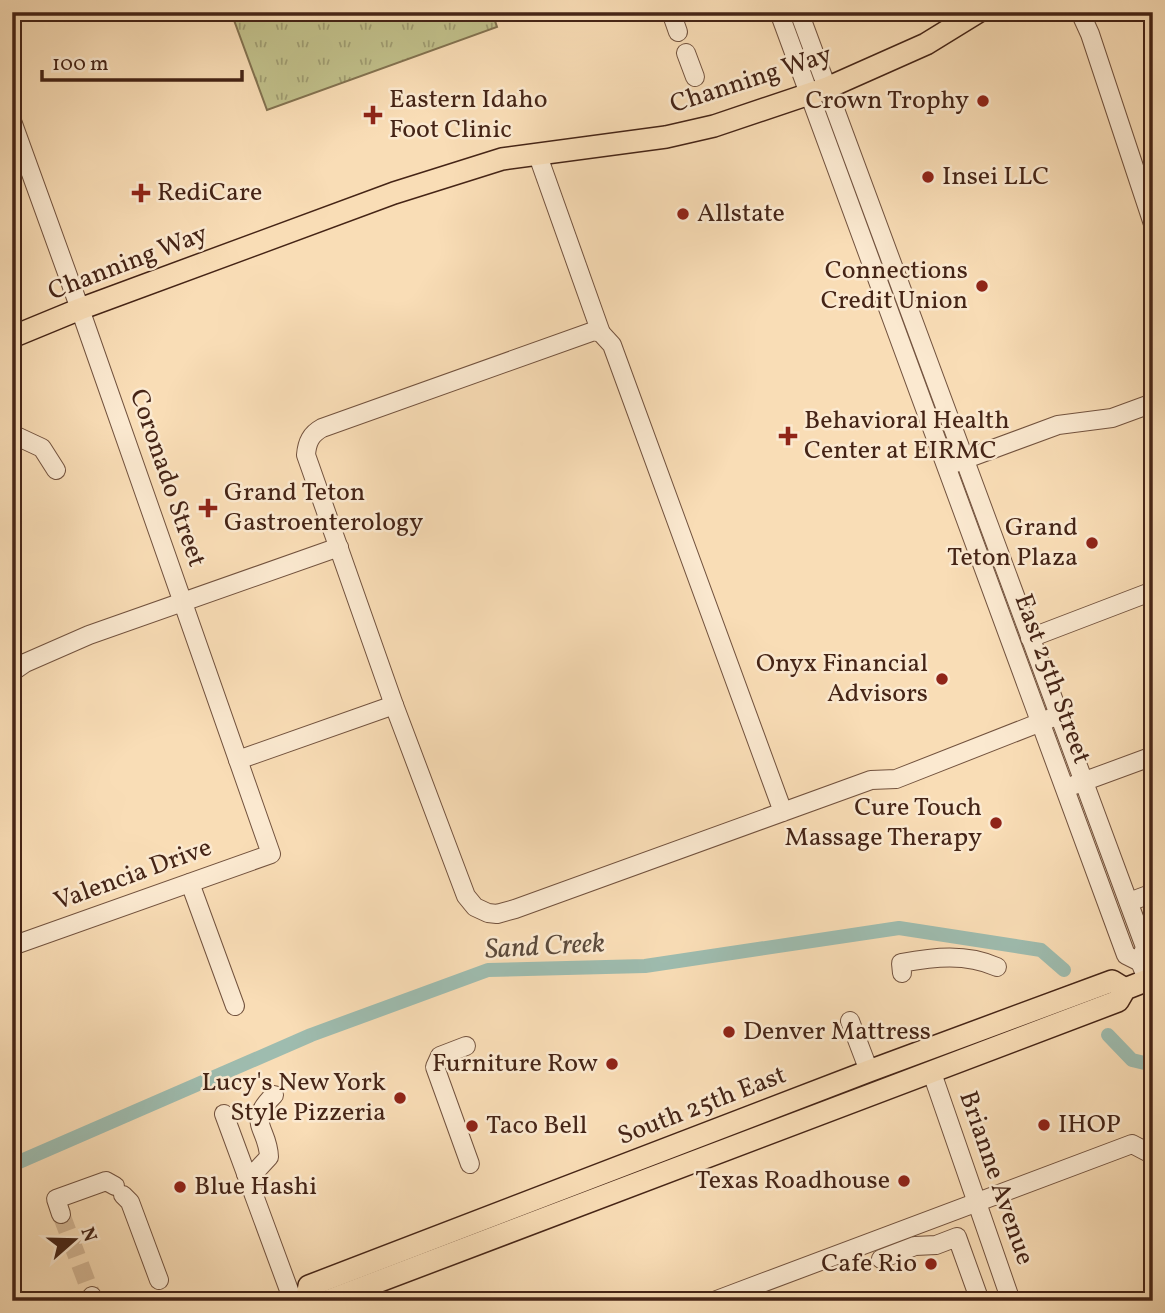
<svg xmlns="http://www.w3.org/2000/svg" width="1165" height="1313" viewBox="0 0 1165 1313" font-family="Vollkorn,serif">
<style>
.grass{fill:url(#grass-tufts);stroke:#837250;stroke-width:2}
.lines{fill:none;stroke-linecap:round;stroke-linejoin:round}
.canal{stroke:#9ebcaf;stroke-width:14}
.minor-tunnel{stroke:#d5b896;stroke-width:18;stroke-dasharray:18 9;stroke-linecap:butt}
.minor-casing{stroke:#72523e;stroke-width:20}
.major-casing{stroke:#452416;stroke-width:24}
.minor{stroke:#fbe9d0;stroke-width:18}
.major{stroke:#f9ddb6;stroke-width:21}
.poi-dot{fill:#8f2418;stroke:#fbe9d0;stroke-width:2.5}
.labels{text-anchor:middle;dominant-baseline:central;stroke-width:5;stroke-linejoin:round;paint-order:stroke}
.street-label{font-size:26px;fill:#452416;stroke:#fbe9d0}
.poi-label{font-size:26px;fill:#452416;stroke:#fbe9d0;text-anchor:start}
.water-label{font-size:28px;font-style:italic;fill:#5b4a3c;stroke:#fbe9d0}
</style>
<defs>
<pattern id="grass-tufts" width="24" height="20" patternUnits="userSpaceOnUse" patternTransform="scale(1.75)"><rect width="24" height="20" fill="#c1c08b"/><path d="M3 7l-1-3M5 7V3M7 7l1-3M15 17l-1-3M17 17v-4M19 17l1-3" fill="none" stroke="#9f9c71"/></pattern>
</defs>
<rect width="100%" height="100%" fill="#f9ddb6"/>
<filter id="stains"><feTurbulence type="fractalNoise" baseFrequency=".00286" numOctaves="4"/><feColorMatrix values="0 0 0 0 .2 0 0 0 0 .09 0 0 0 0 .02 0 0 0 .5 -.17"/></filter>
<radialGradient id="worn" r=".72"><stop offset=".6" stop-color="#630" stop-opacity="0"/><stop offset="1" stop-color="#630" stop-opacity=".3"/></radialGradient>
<polygon class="grass" points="231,12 492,12 497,27 267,110"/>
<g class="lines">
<g class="canal">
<polyline points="1108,1035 1132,1060 1153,1065"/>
<polyline points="12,1165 311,1035 488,970 645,966 899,928 1041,950 1064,970"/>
</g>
<polyline class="minor-tunnel" points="61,1214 92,1296"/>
<defs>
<g id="minor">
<polyline points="671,12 678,32"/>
<polyline points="779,12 1126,955 1140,962 1153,993"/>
<polyline points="799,12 1145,947 1140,962"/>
<polyline points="1080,12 1090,34 1153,224"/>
<polyline points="686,53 695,77"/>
<polyline points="12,121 80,309 271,854 12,946"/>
<polyline points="537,153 601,333"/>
<polyline points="12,434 42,448 56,470"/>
<polyline points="955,463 1058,425 1112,418 1153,403"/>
<polyline points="1030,638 1153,591"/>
<polyline points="12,672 25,663 89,635 339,547"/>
<polyline points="238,760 394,705"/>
<polyline points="1074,785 1153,756"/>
<path d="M783 812 612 345 601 333 594 331 322 428C311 434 307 442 306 455L394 705 466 896 475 907 488 913 497 914 515 909 871 780 896 779 1059 715"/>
<polyline points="190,883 235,1006"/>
<polyline points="1129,902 1153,893"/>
<path d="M902 973 901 963C934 957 966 953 997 967"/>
<polyline points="850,1021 869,1071"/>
<polyline points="466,1046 440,1056 435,1067 470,1164"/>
<polyline points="932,1073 1011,1301"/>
<polyline points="224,1114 293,1301"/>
<path d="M246 1174 257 1170 269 1157C268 1127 245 1123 274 1095"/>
<polyline points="123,1195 130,1202 159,1280"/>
<polyline points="61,1214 56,1199 106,1181 115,1186"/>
<polyline points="881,1259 915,1246 936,1245 957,1237 980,1301"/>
<polyline points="92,1296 93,1301"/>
<polyline points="714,1301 1132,1144 1153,1155"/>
</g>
<g id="major">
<polyline points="12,337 80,309 394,193 502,159 666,137 714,126 827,88 926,44 978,12"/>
<polyline points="307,1297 309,1286 869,1071 1112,981 1125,989"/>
<polyline points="327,1301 1118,1001 1125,989 1153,978"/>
</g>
</defs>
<use href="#minor" class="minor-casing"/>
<use href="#major" class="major-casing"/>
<use href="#minor" class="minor"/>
<use href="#major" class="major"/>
</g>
<g class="poi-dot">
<circle cx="983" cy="101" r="7"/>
<path d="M369.5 104.5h7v7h7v7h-7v7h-7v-7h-7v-7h7z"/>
<circle cx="928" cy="177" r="7"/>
<path d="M137.5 182.5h7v7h7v7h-7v7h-7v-7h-7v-7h7z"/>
<circle cx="683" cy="214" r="7"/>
<circle cx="982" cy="286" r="7"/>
<path d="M784.5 425.5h7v7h7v7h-7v7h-7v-7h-7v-7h7z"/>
<path d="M204.5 497.5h7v7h7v7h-7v7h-7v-7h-7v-7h7z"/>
<circle cx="1092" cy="543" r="7"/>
<circle cx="942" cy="679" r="7"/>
<circle cx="996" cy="823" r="7"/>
<circle cx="729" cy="1032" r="7"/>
<circle cx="612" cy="1064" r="7"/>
<circle cx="400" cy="1098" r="7"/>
<circle cx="1044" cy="1125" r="7"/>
<circle cx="472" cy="1126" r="7"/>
<circle cx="904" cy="1181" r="7"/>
<circle cx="180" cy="1187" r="7"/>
<circle cx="931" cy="1264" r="7"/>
</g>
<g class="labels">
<g class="street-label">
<text transform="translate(751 80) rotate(-18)">Channing Way</text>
<text transform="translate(128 263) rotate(-21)">Channing Way</text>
<text transform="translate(167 478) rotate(71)">Coronado Street</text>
<text transform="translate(1052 679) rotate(70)">East 25th Street</text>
<text transform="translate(133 875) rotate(-20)">Valencia Drive</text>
<text transform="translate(702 1106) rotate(-21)">South 25th East</text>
<text transform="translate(996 1178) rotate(71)">Brianne Avenue</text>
</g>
<g class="poi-label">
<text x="389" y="100">Eastern Idaho<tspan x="389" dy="30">Foot Clinic</tspan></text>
<text x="969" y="101" text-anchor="end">Crown Trophy</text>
<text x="942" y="177">Insei LLC</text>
<text x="157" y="193">RediCare</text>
<text x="697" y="214">Allstate</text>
<text x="968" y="271" text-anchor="end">Connections<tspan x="968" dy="30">Credit Union</tspan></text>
<text x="804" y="421">Behavioral Health<tspan x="804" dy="30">Center at EIRMC</tspan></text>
<text x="224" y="493">Grand Teton<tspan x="224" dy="30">Gastroenterology</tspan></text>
<text x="1078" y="528" text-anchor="end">Grand<tspan x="1078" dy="30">Teton Plaza</tspan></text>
<text x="928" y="664" text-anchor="end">Onyx Financial<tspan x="928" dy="30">Advisors</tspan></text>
<text x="982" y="808" text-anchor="end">Cure Touch<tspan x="982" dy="30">Massage Therapy</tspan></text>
<text x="743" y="1032">Denver Mattress</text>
<text x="598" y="1064" text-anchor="end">Furniture Row</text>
<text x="386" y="1083" text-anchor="end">Lucy's New York<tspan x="386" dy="30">Style Pizzeria</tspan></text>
<text x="1058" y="1125">IHOP</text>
<text x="486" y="1126">Taco Bell</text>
<text x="890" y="1181" text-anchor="end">Texas Roadhouse</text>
<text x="194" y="1187">Blue Hashi</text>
<text x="917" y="1264" text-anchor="end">Cafe Rio</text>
</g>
<g class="water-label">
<text transform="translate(545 947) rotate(-3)">Sand Creek</text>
</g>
</g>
<rect width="1165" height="1313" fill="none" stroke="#f9ddb6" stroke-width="42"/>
<rect x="14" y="14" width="1137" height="1285" fill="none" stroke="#452416" stroke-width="3.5"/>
<rect x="21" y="21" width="1123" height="1271" fill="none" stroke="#452416" stroke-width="2"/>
<g transform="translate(74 1240) rotate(70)" stroke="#fbe9d0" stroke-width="5" paint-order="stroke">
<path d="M0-5L12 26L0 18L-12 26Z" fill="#452416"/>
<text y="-10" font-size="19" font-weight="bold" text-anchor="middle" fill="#452416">N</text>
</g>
<path d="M42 70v10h200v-10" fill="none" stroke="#452416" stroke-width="3.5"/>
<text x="52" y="70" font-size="21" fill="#452416" stroke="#fbe9d0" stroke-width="5" paint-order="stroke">100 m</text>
<rect width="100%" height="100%" filter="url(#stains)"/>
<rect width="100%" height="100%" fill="url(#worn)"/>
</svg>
